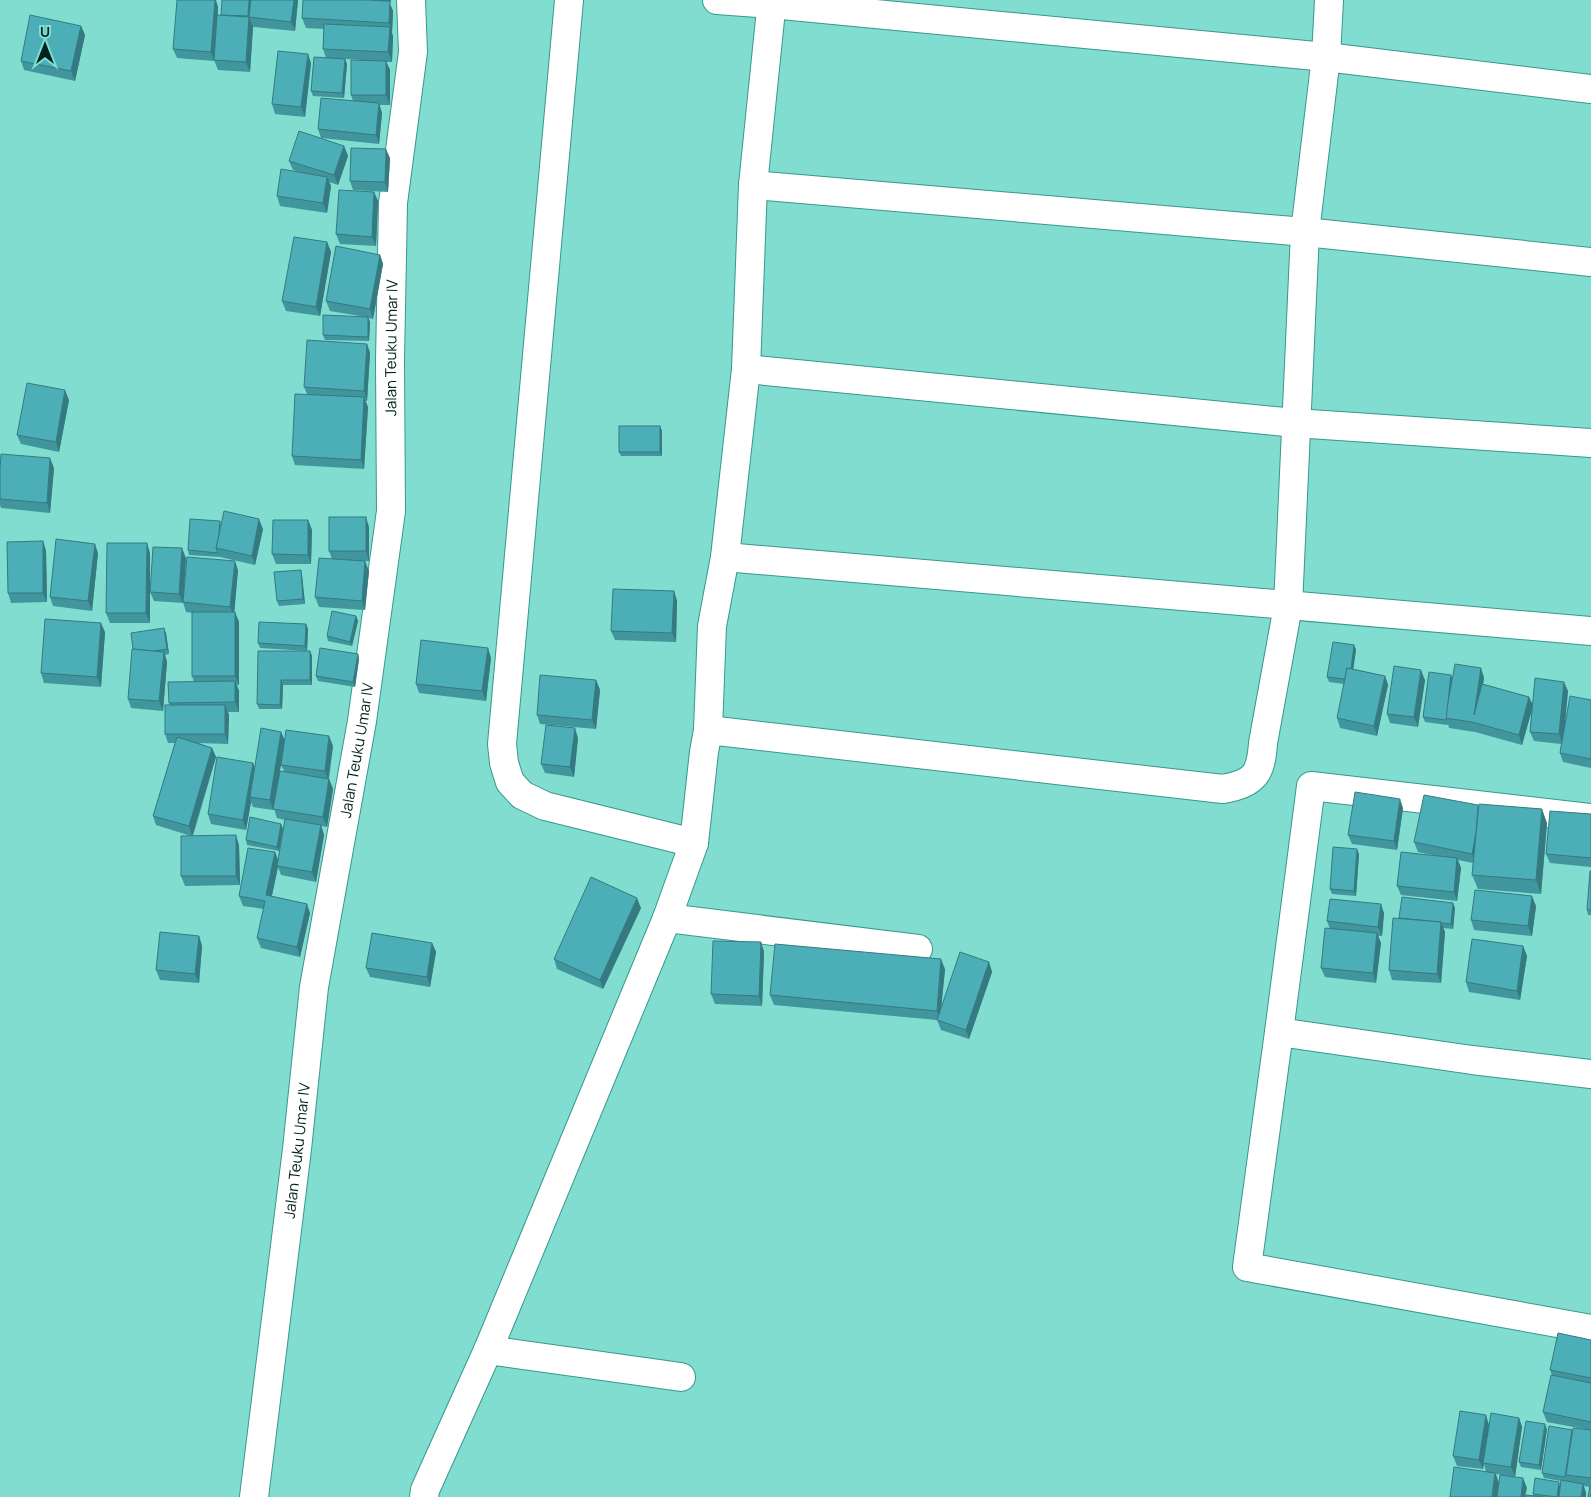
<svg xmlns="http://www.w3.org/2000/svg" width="1591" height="1497" viewBox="0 0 1591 1497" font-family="Manrope,sans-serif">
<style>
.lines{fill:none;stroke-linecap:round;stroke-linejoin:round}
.minor-casing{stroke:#37988c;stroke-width:30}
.minor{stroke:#fff;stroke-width:28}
.wall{fill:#41969d;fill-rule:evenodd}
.shaded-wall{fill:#357a80}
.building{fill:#4caeb7;stroke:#357a80}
.labels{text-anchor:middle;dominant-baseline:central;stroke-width:4;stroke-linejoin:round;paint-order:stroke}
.street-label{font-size:15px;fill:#03221e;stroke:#80ddcf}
</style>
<rect width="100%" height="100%" fill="#80ddcf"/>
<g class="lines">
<defs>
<g id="minor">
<polyline points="569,0 502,744 504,763 510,782 522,795 545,806 694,843"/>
<polyline points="717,0 771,4 1326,57 1591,89"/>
<polyline points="753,185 1305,232 1591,262"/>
<polyline points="746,369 1295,423 1591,443"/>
<polyline points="725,557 1591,631"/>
<path d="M708 730 1223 789C1255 783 1261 774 1263 743L1288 606 1305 232 1326 57 1329 0"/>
<polyline points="1591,818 1311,786 1279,1032 1247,1267 1591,1329"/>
<polyline points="667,918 918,949"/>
<polyline points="1279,1032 1472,1060 1591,1074"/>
<polyline points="488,1350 681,1377"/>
<path id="s1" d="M254 1497 297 1149 314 987 362 721 391 511 390 361 393 203 413 52 411 0"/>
<polyline points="424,1497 425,1490 488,1350 667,918 694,843 704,752 708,730 712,626 725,557 746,369 753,185 772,0"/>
</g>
</defs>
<use href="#minor" class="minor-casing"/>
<use href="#minor" class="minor"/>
</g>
<g class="wall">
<polygon points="298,0 295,31 253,27 250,72 218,70 214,60 215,57 214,61 177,58 173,49 218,7 218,15 221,15"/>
<polygon points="390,4 393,11 392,33 393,36 392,62 386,62 390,70 390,105 379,105 382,113 379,144 321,138 318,129 353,101 351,95 362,60 345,59 347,64 344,98 313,96 311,91 326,58 323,49 324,29 306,28 302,18"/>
<polygon points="81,26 85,35 75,81 24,70 21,61"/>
<polygon points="311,63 305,117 275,114 272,104"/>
<polygon points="344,146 348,156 338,185 329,182 331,186 327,213 280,206 277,196 299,172 293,170 289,161"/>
<polygon points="390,158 388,192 353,190 350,181"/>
<polygon points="374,192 378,201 376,246 340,244 336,234"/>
<polygon points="327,242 331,252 320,316 286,311 282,301"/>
<polygon points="380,255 383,264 373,319 368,318 370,322 369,341 325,340 323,335 366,317 330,311 326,301"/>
<polygon points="367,344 370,353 367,401 365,401 368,407 364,469 295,465 292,456 307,394 304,387"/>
<polygon points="69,400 59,452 21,444 17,435"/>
<polygon points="660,426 662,431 662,456 621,456 619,452"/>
<polygon points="54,468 50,513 1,508 0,505 0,469"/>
<polygon points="308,520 312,530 311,564 276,564 272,554"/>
<polygon points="220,521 221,525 263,529 255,565 220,557 189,555 188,550"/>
<polygon points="369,527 369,561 355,561 369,571 365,610 319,607 315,597 332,559 329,551"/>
<polygon points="43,541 46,551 47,602 11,603 8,593"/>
<polygon points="98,553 92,611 53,606 50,597"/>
<polygon points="150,553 150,590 186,558 183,603 154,601 150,592 150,623 110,623 106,613"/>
<polygon points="238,570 234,612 235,612 239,622 239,685 237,685 239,691 239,712 228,712 229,715 228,744 199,743 212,748 216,757 193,836 239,845 240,885 185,886 181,876 191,836 156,825 153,816 175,743 168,743 165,734 169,705 169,703 194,682 192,676 192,613 186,612 183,602"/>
<polygon points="301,570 302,575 305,604 279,606 277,601"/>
<polygon points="674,591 677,601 676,642 615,640 611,631"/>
<polygon points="356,616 358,621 352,646 328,641 327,636"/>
<polygon points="306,624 308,629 307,651 260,648 258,643"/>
<polygon points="105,632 101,687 44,683 41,673"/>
<polygon points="166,633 169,654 165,655 167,662 163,711 131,708 128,699"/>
<polygon points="1354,645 1356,650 1353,669 1385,676 1388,685 1377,736 1340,728 1337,718 1344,684 1329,682 1327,677"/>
<polygon points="310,651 312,656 312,685 283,685 282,709 259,709 257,704"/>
<polygon points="358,654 359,659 355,687 318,681 316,676"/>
<polygon points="491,658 486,701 419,693 416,684"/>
<polygon points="1481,668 1484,678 1483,684 1529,697 1533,705 1568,691 1564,730 1591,700 1591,768 1563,762 1560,753 1561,744 1534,741 1530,732 1532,709 1522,745 1475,732 1449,728 1448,724 1447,725 1425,722 1423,717 1453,678"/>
<polygon points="596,680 600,690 596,729 540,724 537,715"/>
<polygon points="1425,680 1418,727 1390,723 1387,714"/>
<path d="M281 732 285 741 333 746 329 779 333 789 327 827 321 826 324 835 316 882 281 875 278 867 272 896 310 913 300 957 261 948 257 938 264 909 243 906 239 896 275 852 278 861 285 820 277 818 274 809 273 810 253 807 251 802 246 830 211 824 208 814 253 763 255 768ZM283 753 281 765 284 771 275 798Z"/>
<polygon points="578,738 574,777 545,773 541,764"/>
<polygon points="1403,808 1397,850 1352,844 1348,835"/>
<polygon points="1591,814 1591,867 1550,863 1546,854"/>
<polygon points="1547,823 1541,894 1478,889 1472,875 1473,863 1458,860 1461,868 1457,901 1401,895 1397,886 1442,857 1418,852 1414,842"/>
<polygon points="281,824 283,829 279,851 247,845 246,840"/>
<polygon points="1359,854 1356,896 1332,894 1330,889"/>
<polygon points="1591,871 1591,915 1588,915 1587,910"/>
<polygon points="1453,903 1455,908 1453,929 1443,928 1445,932 1441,983 1392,980 1389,970 1399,919"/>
<polygon points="1536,906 1532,936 1474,930 1471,920"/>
<polygon points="641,908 603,989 557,969 554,959"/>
<polygon points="1384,913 1382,936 1378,936 1381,943 1376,983 1325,977 1321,968 1330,929 1327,921"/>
<polygon points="199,936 202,946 199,983 160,980 156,970"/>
<polygon points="761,942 764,952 762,1006 715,1004 711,994"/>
<polygon points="432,943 436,952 430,987 370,977 366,968"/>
<polygon points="1523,946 1527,956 1520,1000 1469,992 1466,982"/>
<polygon points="989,962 992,972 969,1039 941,1030 937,1020 774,1005 770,995 945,969 941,1008"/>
<polygon points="1591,1340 1591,1497 1589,1487 1584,1486 1586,1493 1586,1497 1525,1497 1533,1496 1533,1494 1560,1486 1561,1481 1544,1478 1542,1473 1572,1430 1584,1429 1547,1422 1543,1412 1552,1375 1550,1370"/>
<polygon points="1519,1418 1522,1427 1515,1477 1496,1474 1499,1483 1486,1472 1484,1464 1483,1469 1457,1466 1453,1456 1489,1425"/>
<polygon points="1547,1429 1541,1470 1521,1467 1519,1462"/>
</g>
<g class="shaded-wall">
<polygon points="215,0 216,0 218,7 214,61 211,52"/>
<polygon points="249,0 251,0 249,17 253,27 250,72 246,62"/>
<polygon points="294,0 298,0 295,31 291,22"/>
<polygon points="389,0 391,0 390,4 393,11 392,33 389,23"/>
<polygon points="81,26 85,35 75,81 71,71"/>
<polygon points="390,27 393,36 392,62 388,52"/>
<polygon points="308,54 311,63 305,117 301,107"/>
<polygon points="345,59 347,64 344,98 342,93"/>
<polygon points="386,61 390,70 390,105 386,95"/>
<polygon points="379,103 382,113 379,144 376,135"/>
<polygon points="344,146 348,156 338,185 334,175"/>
<polygon points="386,149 390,158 388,192 385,182"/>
<polygon points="327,177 331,186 327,213 323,203"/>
<polygon points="374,192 378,201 376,246 372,237"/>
<polygon points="327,242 331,252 320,316 316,307"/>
<polygon points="380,255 383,264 373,319 370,309"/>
<polygon points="368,317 370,322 369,341 368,337"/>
<polygon points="367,344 370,353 367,401 364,391"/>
<polygon points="65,390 69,400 59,452 56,442"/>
<polygon points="364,397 368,407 364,469 361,460"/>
<polygon points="660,426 662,431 662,456 660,452"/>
<polygon points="50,458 54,468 50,513 47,503"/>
<polygon points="366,517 369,527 369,561 366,551"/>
<polygon points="259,519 263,529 255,565 252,556"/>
<polygon points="308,520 312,530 311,564 308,555"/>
<polygon points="43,541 46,551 47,602 43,593"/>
<polygon points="147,543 150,553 150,623 146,613"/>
<polygon points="95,544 98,553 92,611 88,601"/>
<polygon points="182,548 186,558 183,603 179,594"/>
<polygon points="235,561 238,570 234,616 230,607"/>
<polygon points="365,561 369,571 365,610 362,601"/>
<polygon points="301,570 302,575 305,604 303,599"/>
<polygon points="674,591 677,601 676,642 672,633"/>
<polygon points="235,612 239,622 239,685 235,676"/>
<polygon points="356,616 358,621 352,646 350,642"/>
<polygon points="101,623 105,632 101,687 97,677"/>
<polygon points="306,624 308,629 307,651 305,646"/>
<polygon points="164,628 166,633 169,654 167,649"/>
<polygon points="1354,645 1356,650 1352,678 1348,679"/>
<polygon points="488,648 491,658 486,701 482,691"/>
<polygon points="310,651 312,656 312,685 310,680"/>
<polygon points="164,652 167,662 163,711 159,701"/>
<polygon points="358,654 359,659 355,687 353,682"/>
<polygon points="1481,668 1484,678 1477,724 1474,715"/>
<polygon points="1421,670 1425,680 1418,727 1414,717"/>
<polygon points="1451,675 1453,680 1446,718"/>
<polygon points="1385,676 1388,685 1377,736 1374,726"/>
<polygon points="281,680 283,685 282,709 280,705"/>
<polygon points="596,680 600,690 596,729 592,720"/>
<polygon points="235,681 239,691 239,712 235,702"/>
<polygon points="1564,682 1568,691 1563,744 1559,734"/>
<polygon points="1529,697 1533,706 1522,745 1519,735"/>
<polygon points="225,705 229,715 228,744 225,734"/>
<polygon points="575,728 578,738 574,777 570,767"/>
<polygon points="281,732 285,742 273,810 270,800"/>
<polygon points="329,736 333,746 328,780 325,771"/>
<polygon points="212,748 216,757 192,836 189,826"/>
<polygon points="253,763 256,772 250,797 251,802 246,830 243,820"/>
<polygon points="329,779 333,789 327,827 323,817"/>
<polygon points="1400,799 1403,808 1397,850 1394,841"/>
<polygon points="1481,806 1475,863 1472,854"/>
<polygon points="1542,809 1547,823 1541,894 1536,880"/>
<polygon points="281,824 283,829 279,851 277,847"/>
<polygon points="321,825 324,835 316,882 312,872"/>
<polygon points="236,835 239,845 240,885 236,876"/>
<polygon points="1357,849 1359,854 1356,896 1354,891"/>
<polygon points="275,852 279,862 270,904 266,895"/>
<polygon points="1457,858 1461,868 1457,901 1454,892"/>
<polygon points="1532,896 1536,906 1532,936 1528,926"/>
<polygon points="637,898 641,908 603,989 600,980"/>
<polygon points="1453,903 1455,908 1453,929 1451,924"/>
<polygon points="307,904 310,913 300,957 297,947"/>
<polygon points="1381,904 1384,913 1382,936 1378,927"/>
<polygon points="1441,922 1445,932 1441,983 1437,974"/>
<polygon points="1377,933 1381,943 1376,983 1373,973"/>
<polygon points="199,936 202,946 199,983 195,974"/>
<polygon points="761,942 764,952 762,1006 759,996"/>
<polygon points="432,943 436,952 430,987 427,977"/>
<polygon points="1523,946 1527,956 1520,1000 1517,991"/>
<polygon points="941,959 945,969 940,1021 937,1011"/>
<polygon points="989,962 992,972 969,1039 966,1030"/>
<polygon points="1486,1415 1489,1425 1483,1469 1479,1460"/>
<polygon points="1519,1418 1522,1427 1515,1477 1511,1467"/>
<polygon points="1545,1424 1547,1429 1541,1470 1539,1465"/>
<polygon points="1495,1473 1499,1483 1497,1497 1492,1497"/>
<polygon points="1523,1478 1527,1488 1525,1497 1521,1497"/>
<polygon points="1559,1482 1560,1487 1559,1497 1557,1497"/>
<polygon points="1583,1484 1586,1493 1586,1497 1581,1497"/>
</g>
<g class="building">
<polygon points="177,0 215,0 211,52 173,49"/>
<polygon points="222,0 249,0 248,16 221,15"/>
<polygon points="251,0 294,0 291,22 249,17 246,62 214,60 217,15 249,17"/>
<polygon points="303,0 366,0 390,1 389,23 302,18"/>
<polygon points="374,0 389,0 388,1"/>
<polygon points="30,15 81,26 71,71 21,61"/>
<polygon points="324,24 390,27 388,52 323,49"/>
<polygon points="278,51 308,54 301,107 272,104"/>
<polygon points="314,57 345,59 342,93 311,91"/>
<polygon points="351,60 386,61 386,95 351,95"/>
<polygon points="321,98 379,103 376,135 318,129"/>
<polygon points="299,131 344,146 334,175 289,161"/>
<polygon points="351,148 386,149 385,182 350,181"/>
<polygon points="281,169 327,177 323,203 277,196"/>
<polygon points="339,190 374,192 372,237 336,234"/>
<polygon points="294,237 327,242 316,307 282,301"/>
<polygon points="336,246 380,255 370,309 326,301"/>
<polygon points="323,315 368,317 368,337 323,335"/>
<polygon points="307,340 367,344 364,391 304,387"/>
<polygon points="27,383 65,390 56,442 17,435"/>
<polygon points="295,394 364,397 361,460 292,456"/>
<rect x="619" y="426" width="41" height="26"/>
<polygon points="1,454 50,458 47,503 0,499 0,469"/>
<polygon points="224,511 259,519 252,556 216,548"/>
<rect x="329" y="517" width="37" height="34"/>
<polygon points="190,519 220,521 219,534 216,548 218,553 188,550"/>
<polygon points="273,520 308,520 308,555 272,554"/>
<polygon points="56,539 95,544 88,601 50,597"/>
<polygon points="43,541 43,593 8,593 7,542"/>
<polygon points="107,543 147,543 146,613 106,613"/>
<polygon points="153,547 182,548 179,594 150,592"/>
<polygon points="187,557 235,561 230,607 183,602"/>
<polygon points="319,558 365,561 362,601 315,597"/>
<polygon points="301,570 303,599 277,601 274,572"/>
<polygon points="613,589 674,591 672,633 611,631"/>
<polygon points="332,611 356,616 350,642 327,636"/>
<rect x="192" y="612" width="43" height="64"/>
<polygon points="45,619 101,623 97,677 41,673"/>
<polygon points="259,622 306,624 305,646 258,643"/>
<polygon points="164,628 167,649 154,651 133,649 131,633"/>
<polygon points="421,640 488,648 482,691 416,684"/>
<polygon points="1333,642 1354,645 1351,669 1347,668 1345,679 1327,677"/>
<polygon points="320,648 358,654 353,682 316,676"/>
<polygon points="132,649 164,652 159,701 128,699"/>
<polygon points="258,651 310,651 310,680 281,680 280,705 257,704"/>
<polygon points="1455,664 1481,668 1474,715 1482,684 1529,697 1519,735 1472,722 1445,718"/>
<polygon points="1394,666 1421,670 1414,717 1387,714"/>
<polygon points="1347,668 1385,676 1374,726 1337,718"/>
<polygon points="1429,672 1451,675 1446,720 1423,717"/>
<polygon points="540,675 596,680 592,720 537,715"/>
<polygon points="1535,678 1564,682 1559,734 1530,732"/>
<polygon points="235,681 235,702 169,703 168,682"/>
<polygon points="1570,696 1591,700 1591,759 1560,753"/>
<rect x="165" y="705" width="60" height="29"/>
<polygon points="546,725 575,728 570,767 541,764"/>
<polygon points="261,728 281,732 270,800 250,797"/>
<polygon points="286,730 329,736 325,771 281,765"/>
<polygon points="177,737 212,748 189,826 153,816"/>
<polygon points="217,757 253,763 243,820 208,814"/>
<polygon points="280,771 329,779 323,817 273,809"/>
<polygon points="1355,792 1400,799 1394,841 1348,835"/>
<polygon points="1424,795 1478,805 1476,833 1472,854 1414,842"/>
<polygon points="1479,804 1542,809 1536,880 1472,875"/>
<polygon points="1550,811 1591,814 1591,858 1546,854"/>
<polygon points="250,817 281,824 277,847 246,840"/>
<polygon points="285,819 321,825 312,872 277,866"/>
<polygon points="236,835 236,876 181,876 181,836"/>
<polygon points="1333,847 1357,849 1354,891 1330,889"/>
<polygon points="248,848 275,852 266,895 307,904 297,947 257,938 265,901 239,896"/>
<polygon points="1401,852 1457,858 1454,892 1397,886"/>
<polygon points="1590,871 1591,871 1591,910 1587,910"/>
<polygon points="591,877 637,898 600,980 554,959"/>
<polygon points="1475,890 1532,896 1528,926 1471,920"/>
<polygon points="1402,897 1453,903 1451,924 1441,923 1441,922 1399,918"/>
<polygon points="1330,899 1381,904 1378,927 1327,921"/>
<polygon points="1393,918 1441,922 1437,974 1389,970"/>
<polygon points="1325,928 1377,933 1373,973 1321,968"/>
<polygon points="160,932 199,936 195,974 156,970"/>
<polygon points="372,933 432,943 427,977 366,968"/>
<polygon points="1472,939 1523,946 1517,991 1466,982"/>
<polygon points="713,941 761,942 759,996 711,994"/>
<polygon points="775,944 941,959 937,1011 770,995"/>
<polygon points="960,952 989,962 966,1030 937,1020"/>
<polygon points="1558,1333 1591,1340 1591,1378 1550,1370"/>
<polygon points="1551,1375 1591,1383 1591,1422 1543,1412"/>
<polygon points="1460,1411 1486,1415 1479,1460 1453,1456"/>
<polygon points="1491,1413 1519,1418 1511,1467 1483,1463"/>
<polygon points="1526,1421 1545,1424 1539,1465 1519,1462"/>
<polygon points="1549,1426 1572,1430 1565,1477 1542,1473"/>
<polygon points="1573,1428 1591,1430 1591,1478 1566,1475"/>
<polygon points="1454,1467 1495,1473 1492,1497 1450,1497"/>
<polygon points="1500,1475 1523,1478 1521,1497 1497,1497"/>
<polygon points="1535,1478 1559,1482 1557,1497 1533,1494"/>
<polygon points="1561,1480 1583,1484 1581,1497 1559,1497"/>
<polygon points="1590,1486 1591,1486 1591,1497 1588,1497"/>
<polygon points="1526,1495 1543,1497 1525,1497"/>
</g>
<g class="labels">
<g class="street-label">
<text stroke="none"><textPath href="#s1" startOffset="1159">Jalan Teuku Umar IV</textPath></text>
<text stroke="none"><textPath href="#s1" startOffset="754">Jalan Teuku Umar IV</textPath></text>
<text stroke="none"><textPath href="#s1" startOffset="349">Jalan Teuku Umar IV</textPath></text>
</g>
</g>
<g transform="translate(45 45)" stroke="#80ddcf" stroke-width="4" paint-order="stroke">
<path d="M0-4L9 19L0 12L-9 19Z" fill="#03221e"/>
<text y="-8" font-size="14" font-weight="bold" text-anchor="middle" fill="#03221e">U</text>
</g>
</svg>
